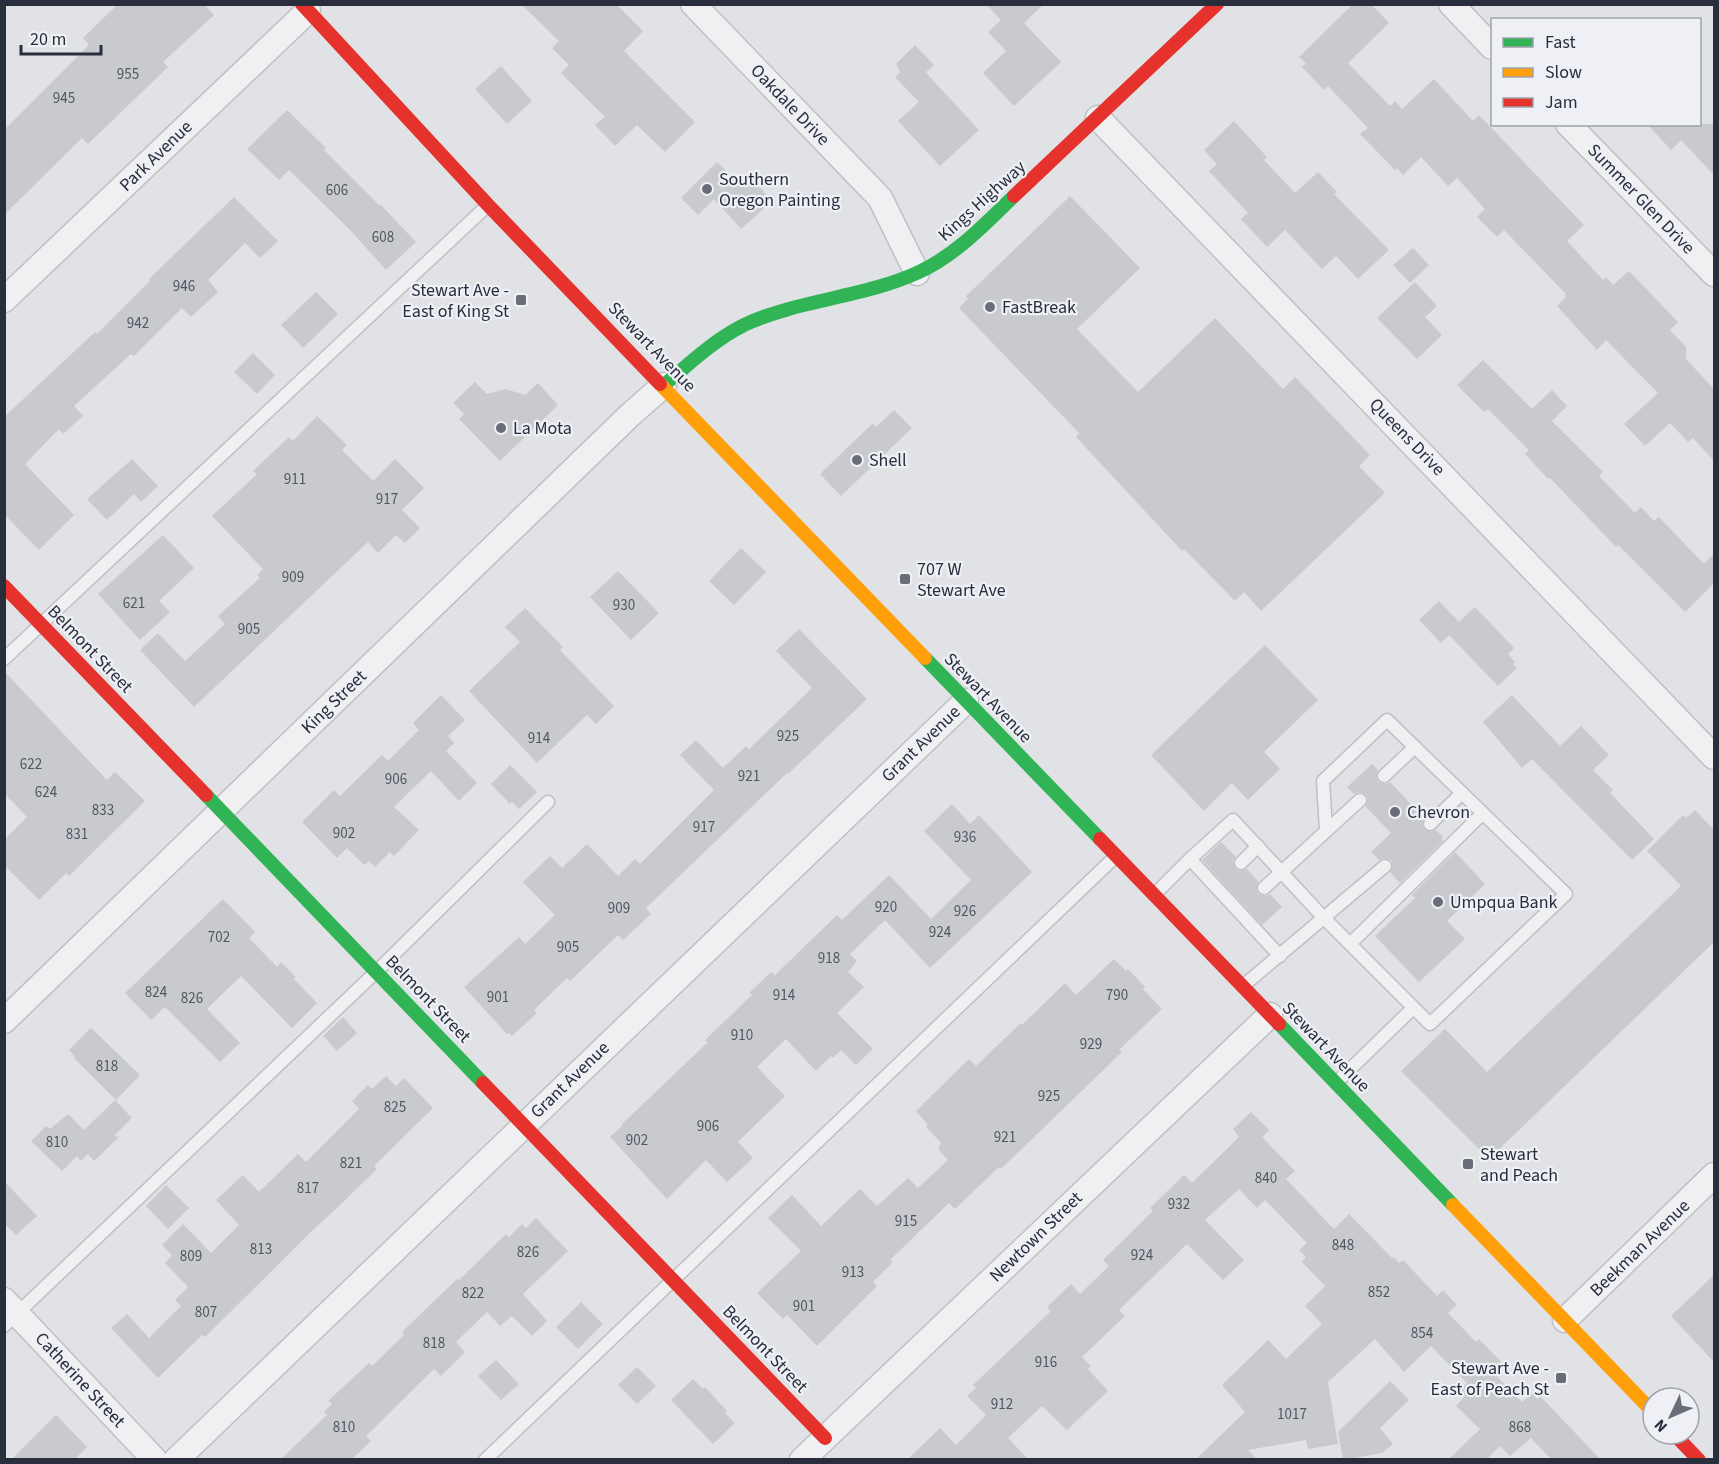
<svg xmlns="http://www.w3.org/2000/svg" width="1719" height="1464" viewBox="0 0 1719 1464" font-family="'Source Sans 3',sans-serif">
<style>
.building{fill:#c9cace}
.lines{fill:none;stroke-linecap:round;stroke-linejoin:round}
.lane-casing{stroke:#bfc0c3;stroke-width:15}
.street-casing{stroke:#bfc0c3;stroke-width:27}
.lane{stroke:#f0f0f2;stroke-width:12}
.street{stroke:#f0f0f2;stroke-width:24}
.fast{stroke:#30b455;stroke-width:14}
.slow{stroke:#ff9f0a;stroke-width:14}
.jam{stroke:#e5322d;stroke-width:14}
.poi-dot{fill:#696d78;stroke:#eef0f5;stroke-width:2}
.labels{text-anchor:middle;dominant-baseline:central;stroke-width:4.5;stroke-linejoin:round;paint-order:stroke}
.number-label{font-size:15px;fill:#525662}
.street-label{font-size:18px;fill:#292e3d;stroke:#eef0f5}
.poi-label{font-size:18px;fill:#292e3d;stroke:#eef0f5;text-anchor:start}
</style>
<rect width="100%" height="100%" fill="#e1e2e5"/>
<g class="building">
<polygon points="118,4 204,4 214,15 163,62 168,67 88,144 82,138 4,215 4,130 89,45 83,38"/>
<polygon points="521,4 616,4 643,31 624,51 695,122 665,152 637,125 615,146 595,125 605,117 561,73 569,65 552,48 559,41"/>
<polygon points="986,4 1044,4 1024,23 1061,62 1014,106 983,73 1006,51 988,32 1001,20"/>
<polygon points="1353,4 1371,4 1389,23 1348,63 1390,106 1395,101 1402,109 1434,79 1473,121 1479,115 1584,225 1567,241 1603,280 1606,277 1613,285 1629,271 1678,322 1670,330 1686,347 1686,359 1714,389 1714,461 1693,438 1688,442 1670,423 1645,446 1624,424 1658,393 1606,340 1597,350 1557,306 1566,297 1564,296 1566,294 1504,230 1497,237 1477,217 1485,209 1457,178 1448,186 1421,157 1403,175 1397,168 1395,170 1360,134 1368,128 1328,86 1324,90 1302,67 1306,63 1299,57"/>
<polygon points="915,45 934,65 926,72 928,75 979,130 940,166 898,121 919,102 895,77 900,72 896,64"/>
<polygon points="501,66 532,101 507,124 475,89"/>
<polygon points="287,110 326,148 324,150 379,205 380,204 416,242 386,270 351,231 289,170 279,180 247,149"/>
<polygon points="1234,121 1267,157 1264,160 1295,193 1318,172 1337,192 1334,194 1389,250 1358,279 1336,256 1322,269 1285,230 1267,247 1241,219 1248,213 1209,171 1217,164 1204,150"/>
<polygon points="1647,124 1714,124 1714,175 1681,140 1671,150"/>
<polygon points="717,162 738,183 748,174 772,201 741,229 714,199 698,215 681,198"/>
<polygon points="1070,196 1140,268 1077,329 1138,392 1215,318 1283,389 1295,377 1370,455 1359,466 1385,493 1261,611 1244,592 1235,601 1184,549 1182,551 1076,437 1079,433 959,308 968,299 966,296"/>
<polygon points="234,197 278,241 260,258 245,243 208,280 218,292 191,317 182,308 134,356 131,354 74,406 83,416 63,434 59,429 25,464 74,515 39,550 4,514 4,417 95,332 97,334 150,281 149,279"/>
<polygon points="1413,248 1429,265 1410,283 1393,265"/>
<polygon points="1415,282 1437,306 1425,317 1442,335 1417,359 1377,318"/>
<polygon points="316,292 338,314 303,348 281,325"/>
<polygon points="253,353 275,375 257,394 234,372"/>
<polygon points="1483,360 1532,409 1552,390 1567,406 1552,421 1603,472 1599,476 1635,513 1641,507 1654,521 1659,517 1704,564 1714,553 1714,583 1685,612 1618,545 1616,547 1550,478 1548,479 1525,454 1529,450 1488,409 1484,412 1457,385"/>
<polygon points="475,382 487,394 506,389 525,395 538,383 558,405 500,461 459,419 464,414 453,403"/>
<polygon points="894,410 912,428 841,496 820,474 873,423 876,427"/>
<polygon points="317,416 347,445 342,450 373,481 395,459 424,488 402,510 420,528 405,543 396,535 378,553 368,542 194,707 140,650 158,633 185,661 225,624 218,616 260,578 257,575 263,569 212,516 257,474 253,471 289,437 293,441"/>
<polygon points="132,459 158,486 141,502 134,494 107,520 87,499"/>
<polygon points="163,535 194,568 159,601 170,612 140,640 98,594"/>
<polygon points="741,548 766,572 734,605 709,581"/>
<polygon points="618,571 659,613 631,640 590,597"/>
<polygon points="1439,601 1459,622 1475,607 1514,648 1508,654 1515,662 1513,664 1517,668 1498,686 1449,635 1441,643 1419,620"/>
<polygon points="525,608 563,647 560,650 614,706 596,724 587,715 537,763 469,691 520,642 505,627"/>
<polygon points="799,629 867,699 788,774 787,773 646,908 651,914 623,940 618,935 570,981 567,978 534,1010 537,1013 512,1036 509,1033 507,1034 464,987 519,937 525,944 555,915 523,882 550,856 562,868 587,844 618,876 635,859 640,864 714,790 680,755 696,740 723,768 746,746 749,749 812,688 776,651"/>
<polygon points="1265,645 1318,700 1264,752 1280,769 1248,800 1232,783 1204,811 1151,755"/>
<polygon points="4,671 107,780 115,772 145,801 69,876 66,873 39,900 4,865 4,840 27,817 4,793"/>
<polygon points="441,695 465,720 448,736 454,743 446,751 477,783 459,801 431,771 394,807 419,830 394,856 390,852 375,867 369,861 364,865 347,848 337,858 302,822 334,790 340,796 382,755 388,761 419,730 413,723"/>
<polygon points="1512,695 1560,746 1581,726 1609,755 1593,770 1613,790 1610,793 1654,839 1632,860 1532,759 1522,768 1483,722"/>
<polygon points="1372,764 1378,770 1376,777 1378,782 1385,784 1390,782 1424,818 1422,825 1425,830 1431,832 1436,830 1443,837 1441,838 1443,841 1400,883 1390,872 1393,865 1391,860 1384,858 1379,860 1371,852 1391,833 1365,806 1368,799 1366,794 1359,792 1354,794 1347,787"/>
<polygon points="510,765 537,792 519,809 512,802 510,804 491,784"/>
<polygon points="952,804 970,824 979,815 1032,872 930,968 885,920 850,954 857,961 848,972 864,987 837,1013 873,1049 856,1065 841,1050 833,1058 831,1056 816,1071 786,1039 757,1067 785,1096 738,1142 753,1158 727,1182 706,1160 667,1199 610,1137 623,1125 622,1124 708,1042 705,1040 752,995 749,993 771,972 775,975 837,915 842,920 889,875 931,919 971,880 924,831"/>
<polygon points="1695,810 1714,830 1714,942 1489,1159 1401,1071 1445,1029 1487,1072 1681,886 1647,851 1683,815 1686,818"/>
<polygon points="1221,842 1236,857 1233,861 1235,868 1239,871 1247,869 1259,882 1256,889 1258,894 1265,896 1270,894 1282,907 1262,925 1202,860"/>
<polygon points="1455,852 1485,884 1447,921 1465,939 1419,982 1375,936 1415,898 1412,895"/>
<polygon points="223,899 255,932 249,938 277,967 281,962 296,977 294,979 317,1003 292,1028 241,976 207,1009 240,1043 220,1062 165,1007 151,1020 125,993"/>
<polygon points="1114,959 1126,971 1128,969 1145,987 1143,989 1162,1009 1119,1050 1122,1052 1001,1169 999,1167 955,1209 949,1203 890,1260 893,1262 873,1282 877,1286 817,1346 787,1315 783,1319 757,1293 801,1251 768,1218 792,1195 821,1226 860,1189 877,1206 908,1178 918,1188 948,1160 938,1149 941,1143 926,1127 928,1125 916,1111 969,1059 976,1066 1021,1023 1022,1025 1065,983 1076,995"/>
<polygon points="343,1017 357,1033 337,1051 323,1036"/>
<polygon points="91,1028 140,1075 116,1100 74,1058 75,1057 69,1050"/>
<polygon points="386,1076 396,1086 404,1078 433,1108 374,1166 377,1169 339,1206 314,1229 205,1337 202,1335 158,1378 111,1328 127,1314 149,1338 181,1306 175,1300 188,1287 165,1263 172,1255 162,1245 183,1224 211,1253 239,1225 216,1200 243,1175 259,1192 298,1154 306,1162 359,1109 352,1101 368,1085 372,1089"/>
<polygon points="115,1100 132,1118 114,1136 119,1137 94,1161 88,1154 81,1161 77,1156 62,1171 31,1141 46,1126 50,1129 68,1114 84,1130"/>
<polygon points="1251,1112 1269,1130 1262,1137 1295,1171 1286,1179 1334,1229 1349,1214 1393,1259 1394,1257 1399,1263 1403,1260 1437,1296 1443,1290 1457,1305 1448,1313 1476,1342 1479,1339 1503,1364 1494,1373 1522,1402 1532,1393 1537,1399 1540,1396 1601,1460 1552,1460 1531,1438 1510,1456 1500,1446 1486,1460 1448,1460 1480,1429 1456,1406 1465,1396 1459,1390 1467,1383 1431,1346 1404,1372 1375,1339 1328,1382 1338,1444 1308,1449 1306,1440 1248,1450 1258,1460 1195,1460 1245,1412 1222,1385 1268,1340 1286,1359 1322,1324 1305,1306 1325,1286 1302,1262 1306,1257 1299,1250 1307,1243 1265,1200 1257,1208 1239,1189 1205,1220 1244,1260 1223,1280 1187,1244 1119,1310 1125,1316 1082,1357 1091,1366 1088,1369 1108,1391 1067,1430 1042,1406 1008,1438 1029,1460 907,1460 940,1428 956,1445 986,1415 967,1396 976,1388 973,1385 1051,1311 1047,1307 1071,1284 1080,1294 1109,1266 1103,1260 1153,1211 1150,1208 1184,1175 1192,1183 1239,1137 1233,1129"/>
<polygon points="4,1181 37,1216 16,1235 4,1223"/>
<polygon points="166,1185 189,1208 168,1229 146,1206"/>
<polygon points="536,1218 568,1251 523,1294 547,1321 532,1336 512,1316 500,1326 487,1312 456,1342 465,1352 441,1376 434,1369 366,1436 371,1441 351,1460 280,1460 327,1415 324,1412 332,1404 328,1401 369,1363 372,1366 404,1335 402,1332 457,1279 459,1280 506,1234 509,1237 522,1224 526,1228"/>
<polygon points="1714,1275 1714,1362 1671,1316"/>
<polygon points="581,1302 603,1324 578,1349 556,1327"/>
<polygon points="496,1360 519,1384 501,1400 478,1376"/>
<polygon points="637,1367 656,1386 637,1404 618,1385"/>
<polygon points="693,1379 703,1389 705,1387 727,1411 725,1413 735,1423 713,1444 671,1400"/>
<polygon points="1390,1381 1409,1400 1380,1428 1393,1444 1382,1453 1343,1460 1338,1432"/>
<polygon points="56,1415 87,1447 74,1460 11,1460"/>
</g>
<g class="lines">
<defs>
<g id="lane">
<polyline points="4,659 487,206"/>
<polyline points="1384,776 1415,747"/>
<polyline points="1430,824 1461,794"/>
<polyline points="1241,863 1258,846"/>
<polyline points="1264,888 1360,800"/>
<polyline points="1155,894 1190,859"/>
<polyline points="1350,944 1482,814"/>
<polyline points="1280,956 1190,859 1233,820 1323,917 1430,1024 1566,894 1387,720 1323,781 1326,830"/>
<polyline points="1243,986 1385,866"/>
<polyline points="1337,1082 1413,1008"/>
<polyline points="4,1326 377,971 548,802"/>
<polyline points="485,1460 1115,857"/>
</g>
<g id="street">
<polyline points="693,4 880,198 917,273"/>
<polyline points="1451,4 1492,47"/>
<polyline points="1098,118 1714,757"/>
<polyline points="1568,124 1714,274"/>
<polyline points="4,300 308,11"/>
<polyline points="4,1021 630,415 664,385"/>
<polyline points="4,1300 155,1460"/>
<polyline points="1565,1320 1714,1175"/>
<polyline points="176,1460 966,701"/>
<polyline points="802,1460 1270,1015"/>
</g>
</defs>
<use href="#lane" class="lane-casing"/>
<use href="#street" class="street-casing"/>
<use href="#lane" class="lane"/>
<use href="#street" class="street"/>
<g class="fast">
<path d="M664 385C689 364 714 340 744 325 800 299 863 298 919 272 956 255 985 224 1014 196"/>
<polyline points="925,658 1100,839"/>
<polyline points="206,795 483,1083"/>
<polyline points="1279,1024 1453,1205"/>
</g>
<g class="slow">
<polyline points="660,384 925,658"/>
<polyline points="1453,1205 1653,1412"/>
</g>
<g class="jam">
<polyline points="302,4 488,205 660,384"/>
<polyline points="1014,196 1217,4"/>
<polyline points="4,586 206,795"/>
<polyline points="1100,839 1279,1024"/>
<polyline points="483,1083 825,1438"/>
<polyline points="1674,1434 1699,1460"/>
</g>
</g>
<g class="poi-dot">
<circle cx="707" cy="189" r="6"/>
<rect x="515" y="294" width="12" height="12" rx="3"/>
<circle cx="990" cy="307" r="6"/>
<circle cx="501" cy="428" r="6"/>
<circle cx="857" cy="460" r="6"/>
<rect x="899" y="573" width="12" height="12" rx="3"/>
<circle cx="1395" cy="812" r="6"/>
<circle cx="1438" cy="902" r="6"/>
<rect x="1462" y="1158" width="12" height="12" rx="3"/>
<rect x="1555" y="1372" width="12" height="12" rx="3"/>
</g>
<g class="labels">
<g class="number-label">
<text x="128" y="74">955</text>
<text x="64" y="98">945</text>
<text x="337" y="190">606</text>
<text x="383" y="237">608</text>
<text x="184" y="286">946</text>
<text x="138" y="323">942</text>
<text x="295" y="479">911</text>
<text x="387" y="499">917</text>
<text x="293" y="577">909</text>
<text x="134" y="603">621</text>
<text x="624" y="605">930</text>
<text x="249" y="629">905</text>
<text x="788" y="736">925</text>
<text x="539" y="738">914</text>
<text x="31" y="764">622</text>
<text x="749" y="776">921</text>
<text x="396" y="779">906</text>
<text x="46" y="792">624</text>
<text x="103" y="810">833</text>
<text x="704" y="827">917</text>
<text x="344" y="833">902</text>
<text x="77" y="834">831</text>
<text x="965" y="837">936</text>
<text x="886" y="907">920</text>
<text x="619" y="908">909</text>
<text x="965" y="911">926</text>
<text x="940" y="932">924</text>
<text x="219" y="937">702</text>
<text x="568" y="947">905</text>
<text x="829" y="958">918</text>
<text x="156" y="992">824</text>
<text x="784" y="995">914</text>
<text x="1117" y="995">790</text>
<text x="498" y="997">901</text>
<text x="192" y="998">826</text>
<text x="742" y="1035">910</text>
<text x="1091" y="1044">929</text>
<text x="107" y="1066">818</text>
<text x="1049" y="1096">925</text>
<text x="395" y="1107">825</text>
<text x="708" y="1126">906</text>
<text x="1005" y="1137">921</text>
<text x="637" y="1140">902</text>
<text x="57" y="1142">810</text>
<text x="351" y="1163">821</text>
<text x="1266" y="1178">840</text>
<text x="308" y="1188">817</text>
<text x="1179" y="1204">932</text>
<text x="906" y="1221">915</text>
<text x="1343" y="1245">848</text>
<text x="261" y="1249">813</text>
<text x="528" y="1252">826</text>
<text x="1142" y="1255">924</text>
<text x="191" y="1256">809</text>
<text x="853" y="1272">913</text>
<text x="1379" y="1292">852</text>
<text x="473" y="1293">822</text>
<text x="804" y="1306">901</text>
<text x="206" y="1312">807</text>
<text x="1422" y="1333">854</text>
<text x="434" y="1343">818</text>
<text x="1046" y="1362">916</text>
<text x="1002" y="1404">912</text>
<text x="1292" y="1414">1017</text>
<text x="344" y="1427">810</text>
<text x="1520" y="1427">868</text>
</g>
<g class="street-label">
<text transform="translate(790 105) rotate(46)">Oakdale Drive</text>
<text transform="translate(156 156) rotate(-44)">Park Avenue</text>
<text transform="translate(1641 199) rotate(46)">Summer Glen Drive</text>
<text transform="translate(982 201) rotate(-42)">Kings Highway</text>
<text transform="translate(652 347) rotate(46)">Stewart Avenue</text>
<text transform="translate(1407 437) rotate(46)">Queens Drive</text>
<text transform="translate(90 649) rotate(46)">Belmont Street</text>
<text transform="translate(988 698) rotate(46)">Stewart Avenue</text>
<text transform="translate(334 702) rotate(-44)">King Street</text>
<text transform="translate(921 744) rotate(-44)">Grant Avenue</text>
<text transform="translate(428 999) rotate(46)">Belmont Street</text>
<text transform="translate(1326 1047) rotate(46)">Stewart Avenue</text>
<text transform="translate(570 1080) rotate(-44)">Grant Avenue</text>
<text transform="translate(1036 1237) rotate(-44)">Newtown Street</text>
<text transform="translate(1640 1248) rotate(-44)">Beekman Avenue</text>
<text transform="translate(765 1349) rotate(46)">Belmont Street</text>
<text transform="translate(80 1380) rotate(47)">Catherine Street</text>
</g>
<g class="poi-label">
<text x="719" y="179">Southern<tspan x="719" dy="21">Oregon Painting</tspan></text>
<text x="509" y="290" text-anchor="end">Stewart Ave -<tspan x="509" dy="21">East of King St</tspan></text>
<text x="1002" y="307">FastBreak</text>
<text x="513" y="428">La Mota</text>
<text x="869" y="460">Shell</text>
<text x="917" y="569">707 W<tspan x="917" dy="21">Stewart Ave</tspan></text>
<text x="1407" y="812">Chevron</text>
<text x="1450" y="902">Umpqua Bank</text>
<text x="1480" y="1154">Stewart<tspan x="1480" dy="21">and Peach</tspan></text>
<text x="1549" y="1368" text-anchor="end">Stewart Ave -<tspan x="1549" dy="21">East of Peach St</tspan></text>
</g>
</g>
<rect width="1719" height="1464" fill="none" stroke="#292e3d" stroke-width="12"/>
<rect x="1491" y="18" width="210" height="108" fill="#eef0f5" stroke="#9fa2ab" stroke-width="1.5"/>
<rect x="1503" y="38" width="30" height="9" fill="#30b455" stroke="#9fa2ab" stroke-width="1.5"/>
<text x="1545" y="48" font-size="18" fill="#292e3d">Fast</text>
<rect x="1503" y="68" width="30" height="9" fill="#ff9f0a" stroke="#9fa2ab" stroke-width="1.5"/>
<text x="1545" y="78" font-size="18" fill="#292e3d">Slow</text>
<rect x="1503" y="98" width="30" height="9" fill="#e5322d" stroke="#9fa2ab" stroke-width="1.5"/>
<text x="1545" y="108" font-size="18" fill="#292e3d">Jam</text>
<g transform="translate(1671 1416) rotate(226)"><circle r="28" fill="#eef0f5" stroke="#9fa2ab" stroke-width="1.5"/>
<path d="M0-4.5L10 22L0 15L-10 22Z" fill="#696d78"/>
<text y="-9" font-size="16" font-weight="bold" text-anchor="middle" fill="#292e3d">N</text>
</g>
<path d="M21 45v9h80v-9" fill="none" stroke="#292e3d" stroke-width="3"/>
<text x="30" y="45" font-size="18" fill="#292e3d" stroke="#eef0f5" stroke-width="4.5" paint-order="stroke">20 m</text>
</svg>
